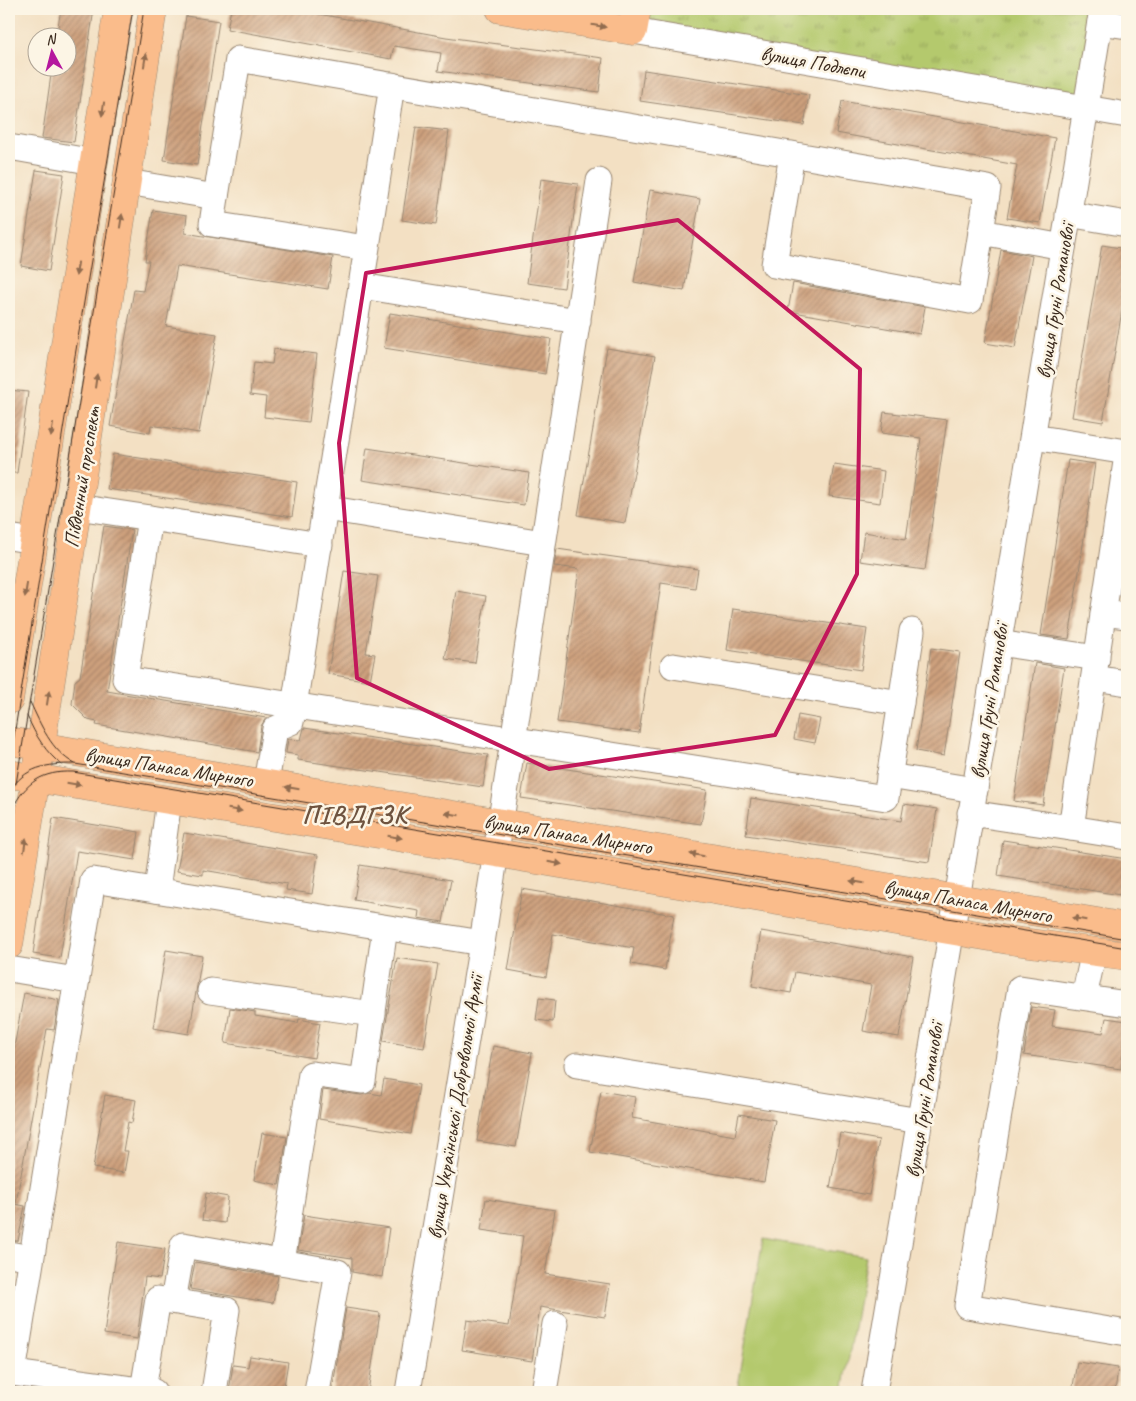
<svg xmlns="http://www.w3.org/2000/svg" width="1136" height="1401" viewBox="0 0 1136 1401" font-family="Caveat,sans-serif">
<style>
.grass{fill:#b4c96d;stroke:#787a46}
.park{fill:url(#park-tufts);stroke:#787a46}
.building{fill:url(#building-hatch)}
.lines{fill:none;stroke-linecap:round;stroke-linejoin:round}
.minor-casing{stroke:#978570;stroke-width:27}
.major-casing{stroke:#978570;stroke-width:29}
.minor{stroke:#fff;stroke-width:25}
.major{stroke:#fabc8b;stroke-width:28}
.tram{stroke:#3b2a1e;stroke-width:1}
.oneway{fill:#916c4f}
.marked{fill:none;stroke:#c2185b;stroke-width:4;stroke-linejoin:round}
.labels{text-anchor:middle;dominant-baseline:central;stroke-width:5;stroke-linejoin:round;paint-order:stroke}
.street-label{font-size:21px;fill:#3b2a1e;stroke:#fcf5e5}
.district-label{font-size:26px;font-weight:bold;letter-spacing:1px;fill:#6e533f;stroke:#fcf5e5}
</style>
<defs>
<pattern id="park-tufts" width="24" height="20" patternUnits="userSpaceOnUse" patternTransform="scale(1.25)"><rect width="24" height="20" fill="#b4c96d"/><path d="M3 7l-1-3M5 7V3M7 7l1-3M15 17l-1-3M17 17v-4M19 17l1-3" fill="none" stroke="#94a359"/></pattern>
<pattern id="building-hatch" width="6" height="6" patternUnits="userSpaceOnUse" patternTransform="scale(1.25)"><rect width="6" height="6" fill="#cda07d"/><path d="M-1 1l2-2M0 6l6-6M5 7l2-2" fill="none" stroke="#a88366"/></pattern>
</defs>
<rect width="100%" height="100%" fill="#fcf5e5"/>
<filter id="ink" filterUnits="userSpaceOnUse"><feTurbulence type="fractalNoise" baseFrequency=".02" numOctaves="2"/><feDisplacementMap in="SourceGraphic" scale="10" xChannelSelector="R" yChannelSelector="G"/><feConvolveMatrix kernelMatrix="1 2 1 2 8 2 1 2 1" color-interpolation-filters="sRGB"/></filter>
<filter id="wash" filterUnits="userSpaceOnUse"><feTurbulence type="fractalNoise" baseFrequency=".0096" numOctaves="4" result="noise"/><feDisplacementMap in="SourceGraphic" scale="20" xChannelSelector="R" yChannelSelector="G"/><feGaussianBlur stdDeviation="1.12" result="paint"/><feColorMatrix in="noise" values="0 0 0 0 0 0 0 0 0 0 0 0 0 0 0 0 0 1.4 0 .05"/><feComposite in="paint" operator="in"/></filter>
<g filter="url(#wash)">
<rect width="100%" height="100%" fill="#f3e0c3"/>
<polygon class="grass" points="763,1239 866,1257 843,1392 737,1392"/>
<polygon class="park" points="637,9 1102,9 1086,108 633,31"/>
<g id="blocks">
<g class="building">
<polygon points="61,9 94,9 74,142 42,138 52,68 68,68 68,38 56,38"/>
<polygon points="231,9 291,9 446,37 603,58 599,92 438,71 441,53 394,46 391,59 227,29"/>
<polygon points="186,16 219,21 197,165 164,160"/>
<polygon points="644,70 809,95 804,125 640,101"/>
<polygon points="842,101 1055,138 1040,223 1007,218 1017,165 836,133"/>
<polygon points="416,127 449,131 436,225 402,220"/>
<polygon points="36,170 64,174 49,271 21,266"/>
<polygon points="541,179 578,184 564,288 527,283"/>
<polygon points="650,190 700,199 684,291 634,282"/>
<polygon points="153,210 187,215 185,233 333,257 328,289 177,266 166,326 217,334 199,433 151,425 150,433 110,426 134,290 143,291 149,261 145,261"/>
<polygon points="1102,245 1127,249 1127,281 1103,422 1072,417"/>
<polygon points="1001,250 1032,256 1015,348 985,343"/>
<polygon points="793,283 925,307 920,334 788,311"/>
<polygon points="390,313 551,339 545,374 384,348"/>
<polygon points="607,348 655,356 625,523 578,515"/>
<polygon points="274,349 317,354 309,422 264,417 266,397 250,395 254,362 272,364"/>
<polygon points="9,390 28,392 17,473 9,473"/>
<polygon points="884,412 947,420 925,570 860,561 864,532 906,539 921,438 881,433"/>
<polygon points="367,448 529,473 524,505 362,480"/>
<polygon points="113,454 297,482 292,517 107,489"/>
<polygon points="1068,460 1095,464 1069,639 1041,635"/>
<polygon points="834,464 884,471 880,503 829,496"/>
<polygon points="104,526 132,530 107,691 266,718 261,726 257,752 96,725 97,722 88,720 72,704 75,681 80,677"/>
<polygon points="557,549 698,569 695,588 661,583 639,733 557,722 579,569 554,566"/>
<polygon points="344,571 378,576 366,653 375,654 370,681 328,674"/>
<polygon points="456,591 486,596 475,663 445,659"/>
<polygon points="733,609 867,629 861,670 727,650"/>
<polygon points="931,648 960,652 944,756 916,751"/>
<polygon points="1035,663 1064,668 1043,805 1014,801"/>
<polygon points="798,715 820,719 815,743 794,739"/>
<polygon points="304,728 488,755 483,787 298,760 298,755 286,753 288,739 301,740"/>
<polygon points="527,763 707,790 701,824 521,798"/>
<polygon points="751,798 901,821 904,804 937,809 929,862 746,835"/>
<polygon points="53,818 139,832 135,860 77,851 60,958 33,954"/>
<polygon points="184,833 318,855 312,894 286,890 287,884 203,870 203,875 177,871"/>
<polygon points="1003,840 1127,859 1127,896 998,876"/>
<polygon points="360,865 451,880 443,922 418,918 419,911 354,900"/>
<polygon points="522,889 674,915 665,970 631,964 634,948 553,934 546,977 508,970"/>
<polygon points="761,931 913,957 899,1037 863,1031 871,985 795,972 791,993 752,986"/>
<polygon points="166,950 202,956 189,1034 153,1028"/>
<polygon points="397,958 438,964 424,1048 383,1041"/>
<polygon points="24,993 59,1000 54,1030 47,1029 16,1203 9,1202 9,1075"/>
<polygon points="539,998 555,1000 553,1022 536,1020"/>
<polygon points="1031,1007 1055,1010 1052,1026 1103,1033 1106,1018 1127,1021 1121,1069 1024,1055"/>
<polygon points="230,1008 255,1012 255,1016 298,1023 299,1019 320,1023 314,1058 225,1043"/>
<polygon points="493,1046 532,1053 516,1147 477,1141"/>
<polygon points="384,1079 419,1085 411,1134 319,1119 323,1090 361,1095 370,1093 381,1095"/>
<polygon points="601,1091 635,1097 632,1118 735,1136 739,1114 775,1120 764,1182 590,1152"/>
<polygon points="105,1095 136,1100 132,1123 128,1122 123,1151 128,1151 124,1173 93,1168"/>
<polygon points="262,1133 287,1137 279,1185 254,1180"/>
<polygon points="840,1133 879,1140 869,1195 830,1188"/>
<polygon points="206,1193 228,1197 225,1223 202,1220"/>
<polygon points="486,1199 555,1210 545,1274 610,1284 605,1317 540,1307 532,1361 462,1350 467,1320 509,1326 523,1236 481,1230"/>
<polygon points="9,1203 25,1206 18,1241 9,1240"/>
<polygon points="304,1215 389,1228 382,1277 352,1272 352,1258 298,1250"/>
<polygon points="118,1242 165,1249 160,1279 145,1277 137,1339 104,1334"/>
<polygon points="195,1262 278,1276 273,1303 190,1289"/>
<polygon points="346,1308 380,1313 368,1392 332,1392"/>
<polygon points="250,1356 288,1362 283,1392 229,1392 233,1365 248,1367"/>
<polygon points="1077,1362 1118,1368 1115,1392 1072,1392"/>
</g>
</g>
</g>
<g filter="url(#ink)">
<use href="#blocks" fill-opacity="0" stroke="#978570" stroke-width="1"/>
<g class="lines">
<defs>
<g id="minor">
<polyline points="1100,22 1127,26"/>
<polyline points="633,31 1127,115"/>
<polyline points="9,147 94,162"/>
<polyline points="792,154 774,265 970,301 981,232"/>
<polyline points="127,182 216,197 238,59 988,188 981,232 1063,247"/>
<polyline points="216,197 212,224 366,248"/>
<polyline points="1068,214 1127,224"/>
<polyline points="361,286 392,85"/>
<polyline points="1033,437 1127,452"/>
<polyline points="77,507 150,518 125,679 886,798 912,631"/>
<polyline points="150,518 320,545"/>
<polyline points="9,537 34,541"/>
<polyline points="543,543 325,508 361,286 578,321"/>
<polyline points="1103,613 1127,616"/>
<polyline points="998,643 1097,658"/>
<polyline points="673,666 901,703"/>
<polyline points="1094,678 1127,683"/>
<polyline points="889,776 975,790"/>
<polyline points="266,783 275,729 291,722 294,706 325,508"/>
<polyline points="970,813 1071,828 1127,455"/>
<polyline points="1071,828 1127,837"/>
<polyline points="157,890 169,800"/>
<polyline points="9,969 76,980"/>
<polyline points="210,991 373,1014"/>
<polyline points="1084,997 1094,951"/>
<polyline points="1127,1004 1020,988 967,1306 1127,1333"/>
<polyline points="577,1065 920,1121"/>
<polyline points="9,1254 31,1258"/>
<polyline points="282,1262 311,1074 363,1081 385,928"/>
<polyline points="173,1301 183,1245 338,1272 317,1392"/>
<polyline points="143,1390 158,1299 227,1310 214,1392"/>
<polyline points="154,1392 13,1373 93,880 482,943"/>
<polyline points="408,1392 482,943 599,181"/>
<polyline points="544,1392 555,1324"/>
<polyline points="874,1392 957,899 1102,9"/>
</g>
<g id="major">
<polyline points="500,9 633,31 637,9"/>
<polyline points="9,700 118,9"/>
<polyline points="9,741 1127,927"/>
<polyline points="9,774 496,853 1008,940 1127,956"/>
<polyline points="9,945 36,778 153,9"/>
</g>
</defs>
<use href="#minor" class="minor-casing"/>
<use href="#major" class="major-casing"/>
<use href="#minor" class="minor"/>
<use href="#major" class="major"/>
<g class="tram">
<path d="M30 702C41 725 51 751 75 764"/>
<path d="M27 716C36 736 45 752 63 766"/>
<polyline points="9,767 71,380 133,9"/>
<polyline points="16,784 144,9"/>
<path d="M9 792C25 766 47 764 75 764L1127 939"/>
<path d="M12 809C26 782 42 771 73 772L1127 948"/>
<polyline points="9,828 13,803"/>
</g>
</g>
<defs><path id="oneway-solid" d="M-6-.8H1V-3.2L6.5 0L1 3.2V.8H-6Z" transform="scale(1.25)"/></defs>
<g class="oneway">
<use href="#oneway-solid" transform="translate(599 26) rotate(10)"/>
<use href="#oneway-solid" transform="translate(145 60) rotate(-81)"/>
<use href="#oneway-solid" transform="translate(103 109) rotate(99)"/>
<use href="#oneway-solid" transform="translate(121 221) rotate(-81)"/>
<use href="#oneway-solid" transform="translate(77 269) rotate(99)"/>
<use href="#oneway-solid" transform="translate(96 381) rotate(-82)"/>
<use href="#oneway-solid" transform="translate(52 430) rotate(99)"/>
<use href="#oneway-solid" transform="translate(26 590) rotate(99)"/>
<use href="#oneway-solid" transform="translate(48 698) rotate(-81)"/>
<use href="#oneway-solid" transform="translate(74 784) rotate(9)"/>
<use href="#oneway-solid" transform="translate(292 788) rotate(-171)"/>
<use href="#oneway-solid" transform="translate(235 810) rotate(9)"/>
<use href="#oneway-solid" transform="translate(452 814) rotate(-171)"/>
<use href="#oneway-solid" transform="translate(395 837) rotate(9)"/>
<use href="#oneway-solid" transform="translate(25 845) rotate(-81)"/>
<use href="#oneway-solid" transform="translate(697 855) rotate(-171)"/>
<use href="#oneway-solid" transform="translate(555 863) rotate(10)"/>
<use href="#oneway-solid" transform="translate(857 882) rotate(-171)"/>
<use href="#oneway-solid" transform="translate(1079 919) rotate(-170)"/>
</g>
</g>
<path class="marked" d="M678 220 860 369 857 574 775 735 549 769 357 678 339 443 366 273Z"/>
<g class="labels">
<g class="street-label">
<text transform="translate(813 62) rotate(10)">вулиця Подлєпи</text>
<text transform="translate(1055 301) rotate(-81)">вулиця Груні Романової</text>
<text transform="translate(82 477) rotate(-81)">Південний проспект</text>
<text transform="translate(989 701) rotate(-81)">вулиця Груні Романової</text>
<text transform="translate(169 767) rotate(9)">вулиця Панаса Мирного</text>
<text transform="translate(568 834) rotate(9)">вулиця Панаса Мирного</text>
<text transform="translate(968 901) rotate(10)">вулиця Панаса Мирного</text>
<text transform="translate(924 1100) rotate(-81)">вулиця Груні Романової</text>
<text transform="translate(455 1107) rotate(-81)">вулиця Української Добровольчої Армії</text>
</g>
<g class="district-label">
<text x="355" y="814">ПІВДГЗК</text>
</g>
</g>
<rect width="1136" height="1401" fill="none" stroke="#fcf5e5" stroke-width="30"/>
<g transform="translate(52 52) rotate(353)"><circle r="24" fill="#fcf5e5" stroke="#afa495"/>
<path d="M0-4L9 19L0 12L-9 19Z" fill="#b5179e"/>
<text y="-8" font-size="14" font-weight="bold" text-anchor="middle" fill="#3b2a1e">N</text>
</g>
</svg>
